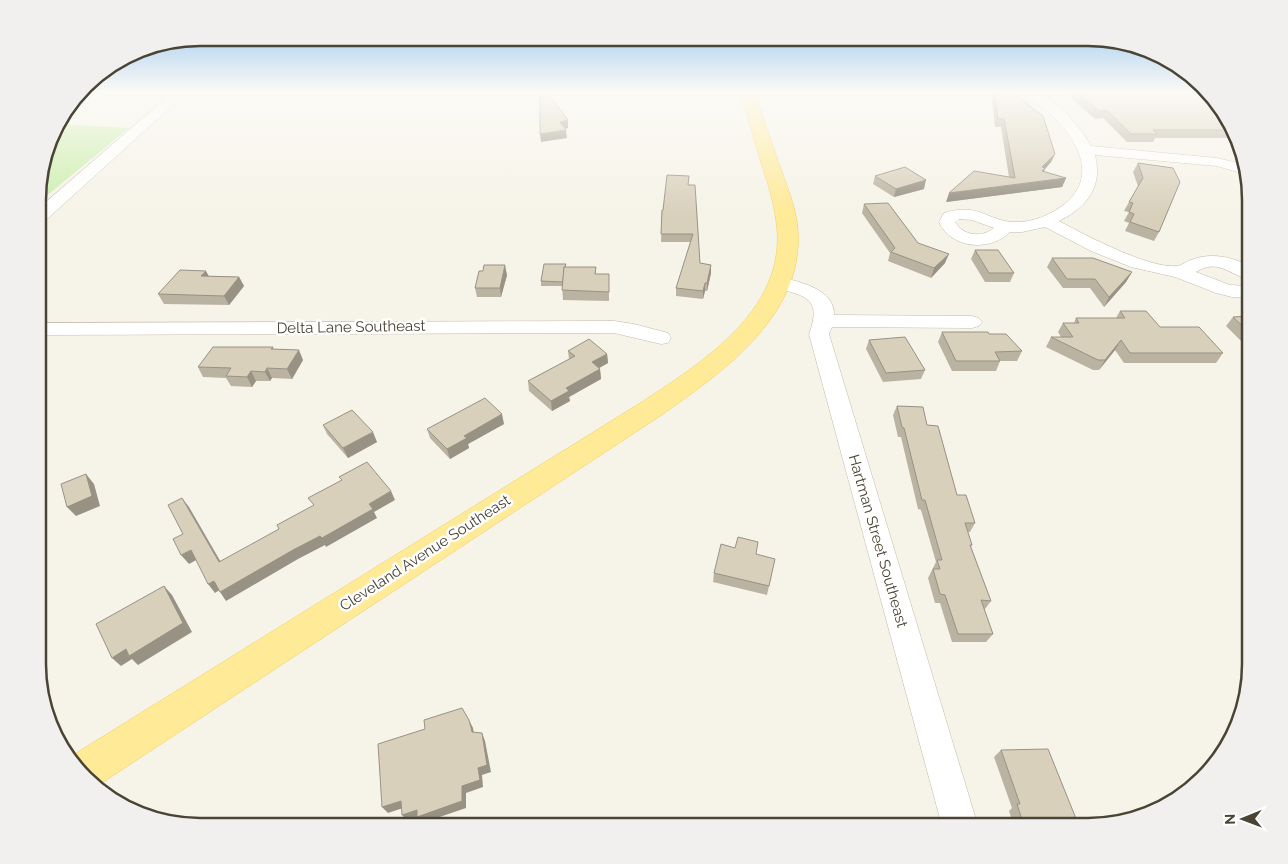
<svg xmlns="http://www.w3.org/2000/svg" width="1288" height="864" viewBox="0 0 1288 864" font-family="Raleway,sans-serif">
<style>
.green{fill:#cbeeac}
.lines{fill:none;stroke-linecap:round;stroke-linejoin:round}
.minor-casing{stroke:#c2bca9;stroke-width:1}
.major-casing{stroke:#f1d05a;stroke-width:1}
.minor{fill:#fff;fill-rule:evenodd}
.major{fill:#ffea98;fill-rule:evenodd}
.wall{fill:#bbb3a2}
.shaded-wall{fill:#989284}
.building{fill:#d9d0bc;stroke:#989284}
.labels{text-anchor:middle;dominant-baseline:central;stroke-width:5;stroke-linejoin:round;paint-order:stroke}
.street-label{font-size:15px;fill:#4a4435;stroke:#fff}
.rim{fill:none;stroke:#4a4435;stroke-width:2.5}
</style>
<rect width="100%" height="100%" fill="#f6f3e8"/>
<polygon class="green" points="58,124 129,128 39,202 39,180 54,128"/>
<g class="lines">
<defs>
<g id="minor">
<polygon points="173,92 183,92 184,95 45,221 39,222 39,208"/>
<path d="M1023 92C1028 92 1034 91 1039 93 1057 100 1082 129 1091 146L1217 158 1242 164 1244 174 1217 166 1095 155C1103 187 1087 207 1059 221 1085 235 1149 269 1177 266 1181 266 1187 261 1191 260 1211 252 1232 257 1250 266V280C1229 275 1219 258 1196 272L1230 285 1250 286V298L1232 297 1216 293 1175 277 1131 267 1091 251 1045 227 1022 232H1010C990 252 951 249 939 222L944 213C980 202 986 221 1014 222 1033 223 1053 214 1067 202 1100 172 1073 134 1047 111 1040 104 1029 100 1023 92ZM959 219 972 220 994 228C982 238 963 236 955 222Z"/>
<path d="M780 277C800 282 835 289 834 315L972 316 979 318 982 322 979 326 972 328 832 327 829 334 978 826H942L809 334C823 297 804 296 773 287L771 283 773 279Z"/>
<polygon points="614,321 634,324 668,333 671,338 668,343 661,344 614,333 39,335 39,323"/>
</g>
<path id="major" d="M740 92H755C762 115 770 138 778 161 786 184 797 209 798 233 802 318 721 373 660 416L97 786 70 757 642 402C701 363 785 311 777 228 775 206 768 183 761 162 754 139 747 116 740 92Z"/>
</defs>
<use href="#minor" class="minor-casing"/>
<use href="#major" class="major-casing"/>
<use href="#minor" class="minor"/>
<use href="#major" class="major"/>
</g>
<g class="wall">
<polygon points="991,92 1012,92 1055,154 1051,162 1045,169 1043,172 1066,178 1062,187 946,202 1009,177 1001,127 995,127"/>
<polygon points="1064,92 1204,92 1229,119 1235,138 1155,138 1153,142 1127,142 1103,118 1095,119"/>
<polygon points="1138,163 1173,168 1159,232 1154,241 1125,231 1129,223 1124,221 1129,212 1124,211 1138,186 1133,172"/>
<polygon points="875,176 924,189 894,197 873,184"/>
<polygon points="689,185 700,263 711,265 711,273 707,291 705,291 703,299 676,296 676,288 691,242 661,242 662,210 663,210"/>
<polygon points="864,204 918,243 945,263 931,278 888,261 890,253 862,213"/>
<polygon points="975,250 1014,273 1010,282 985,282 971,259"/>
<polygon points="1052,258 1132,272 1126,282 1104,307 1090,288 1063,288 1047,267"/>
<polygon points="566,264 566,267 596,267 596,274 609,274 609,301 563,300 562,286 541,286 541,281"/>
<polygon points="507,275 501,297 477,297 475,288"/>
<polygon points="209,276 239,277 244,286 229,305 164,304 158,294"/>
<polygon points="1120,311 1160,327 1223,353 1216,363 1124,363 1115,350 1099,370 1093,370 1046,347 1051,337 1061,337 1058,332 1063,323 1074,323 1076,318 1116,318"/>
<polygon points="1250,316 1250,350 1226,326 1233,317"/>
<polygon points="942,332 989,334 1022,351 1017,361 1000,361 996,371 952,371 938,342"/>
<polygon points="869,340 925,370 921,379 883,382 866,349"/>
<polygon points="273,347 274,349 303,360 292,379 272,378 270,381 256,381 252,387 231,386 226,378 203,377 198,367"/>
<polygon points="568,351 607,354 608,363 599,368 600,369 601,379 569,397 570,401 552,411 529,391 528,381 569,359"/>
<polygon points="897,406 927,425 957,495 975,523 970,532 968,532 972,545 971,547 991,601 985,609 984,609 993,634 986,642 952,642 940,603 935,603 928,578 936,562 921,510 918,509 901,437 898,437 893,415"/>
<polygon points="504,424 468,444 469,448 450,459 430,438 427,429"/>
<polygon points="323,425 377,442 348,458 327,434"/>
<polygon points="756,554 769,586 767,595 713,582 714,573"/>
<polygon points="1001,750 1079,826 1014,826 1009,811 1012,808 994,757"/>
</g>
<g class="shaded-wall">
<polygon points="568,120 568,128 561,130 560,122"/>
<polygon points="566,130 567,138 541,142 540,134"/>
<polygon points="1055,154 1051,162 1045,169 1042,176 1042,167"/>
<polygon points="1066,178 1062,187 946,202 949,193"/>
<polygon points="926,180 924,189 894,197 896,189"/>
<polygon points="949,254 945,263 931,278 934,268"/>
<polygon points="505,265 507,275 501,297 500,288"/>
<polygon points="711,265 711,273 707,291 707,283"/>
<polygon points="206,271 211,280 201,276"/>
<polygon points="1132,272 1126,282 1104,307 1109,297"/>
<polygon points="239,277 244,286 229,305 224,296"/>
<polygon points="705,283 705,291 703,299 703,291"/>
<polygon points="1121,340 1115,350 1099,370 1105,360"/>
<polygon points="299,350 303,360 292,379 287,369"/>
<polygon points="607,354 608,363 592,372 592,362"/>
<polygon points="267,368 272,378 270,381 265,372"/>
<polygon points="600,369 601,379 569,397 570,401 552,411 551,401 566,388"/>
<polygon points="251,371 256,381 252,387 247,377"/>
<polygon points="502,414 504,424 468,444 469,448 450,459 447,449 464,436"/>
<polygon points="373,432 377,442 348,458 343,448"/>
<polygon points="86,474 94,484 100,506 76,516 67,507"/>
<polygon points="391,491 395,500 374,512 377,518 326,547 325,545 298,559 226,601 220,592"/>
<polygon points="182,498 189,507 226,571 219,562"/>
<polygon points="191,550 198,559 189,564 181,555"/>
<polygon points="214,581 221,589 215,593 208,584"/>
<polygon points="164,586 172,595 192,632 138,665 132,659 121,666 112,658"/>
<polygon points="39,669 50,709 48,711 39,684"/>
<polygon points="469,720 473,728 475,739 472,732"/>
<polygon points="482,733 485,741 491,772 482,775 483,787 466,793 466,808 422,823 418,818 408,821 402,815 462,786"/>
<polygon points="401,801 406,807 388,813 382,807"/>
</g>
<g class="building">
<polygon points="540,92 547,92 568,120 560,122 566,130 540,134"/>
<polygon points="994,92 1012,92 1043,116 1055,154 1042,167 1045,168 1042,171 1066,178 949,193 974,171 1015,178 1004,119 998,119"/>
<polygon points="1077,92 1204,92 1229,119 1232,130 1153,130 1157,134 1131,134 1107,110 1099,111"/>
<polygon points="1138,163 1173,168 1180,182 1159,232 1130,222 1134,214 1129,212 1133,203 1129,202 1143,178"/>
<polygon points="905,167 926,180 896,189 875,176"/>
<polygon points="667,175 689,176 688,185 695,185 700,263 711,265 707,283 705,283 703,291 676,288 693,234 661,234 662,210 663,210"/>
<polygon points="888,203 918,243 949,254 934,268 891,252 895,248 864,204"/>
<polygon points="975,250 998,250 1014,273 989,273"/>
<polygon points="1052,258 1093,258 1132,272 1109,297 1095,279 1067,279"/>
<polygon points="544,264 566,264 565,267 564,267 563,282 541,281"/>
<polygon points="484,265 505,265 500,288 475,288 479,271 483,271"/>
<polygon points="564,267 596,267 595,274 609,274 609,292 562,290"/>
<polygon points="180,270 206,271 201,276 239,277 224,296 158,294"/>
<polygon points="1120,311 1146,311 1160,327 1199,327 1223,353 1130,353 1121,340 1105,360 1098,360 1051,337 1073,337 1063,323 1079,323 1076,318 1125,318"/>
<polygon points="1250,316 1250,333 1233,317"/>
<polygon points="942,332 988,332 989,334 1006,334 1022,351 995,352 1000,361 956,361"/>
<polygon points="905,337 925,370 886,373 869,340"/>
<polygon points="589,339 607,354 592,362 600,369 566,388 569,391 551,401 528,381 575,356 568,351"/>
<polygon points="213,347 273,347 271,349 299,350 287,369 267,368 265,372 251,371 247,377 226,376 231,368 198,367"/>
<polygon points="485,398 502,414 464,436 467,438 447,449 427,429"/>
<polygon points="897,406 923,407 927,425 938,426 957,495 966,495 975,523 965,523 972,545 970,545 991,601 981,600 993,634 958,634 945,595 940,594 933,569 940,569 937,560 942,560 925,500 922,500 904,428 902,427"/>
<polygon points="352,410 373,432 343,448 323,425"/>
<polygon points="367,462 391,491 369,504 373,509 322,538 320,536 293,550 220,592 214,581 208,584 191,550 181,555 173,539 183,534 168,505 182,498 219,562 279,529 277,525 314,505 308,498 342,480 339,477"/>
<polygon points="86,474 92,496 67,507 61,484"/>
<polygon points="738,537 758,542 756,554 775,559 769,586 714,573 721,544 735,548"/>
<polygon points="164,586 183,623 129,656 126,649 112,658 96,624"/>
<polygon points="462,708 469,720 472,732 482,733 487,765 478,768 480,780 462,786 462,801 417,817 417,810 402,815 401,801 382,807 378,744 425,729 424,720"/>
<polygon points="1048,749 1079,826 1024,826 1017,804 1020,804 1001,750"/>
</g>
<linearGradient id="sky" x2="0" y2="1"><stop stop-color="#8abeef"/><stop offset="0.43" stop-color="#fbfaf5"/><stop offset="1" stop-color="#fbfaf5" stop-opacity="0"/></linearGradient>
<rect width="1288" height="213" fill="url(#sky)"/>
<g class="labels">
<g class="street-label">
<text transform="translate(351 327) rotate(-1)">Delta Lane Southeast</text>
<text transform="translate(878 541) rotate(74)">Hartman Street Southeast</text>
<text transform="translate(425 553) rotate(-33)">Cleveland Avenue Southeast</text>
</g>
</g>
<path d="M0 0H1288V864H0ZM200 46H1088A154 154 0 0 1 1242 200V664A154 154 0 0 1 1088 818H200A154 154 0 0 1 46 664V200A154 154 0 0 1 200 46Z" fill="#f1f0ef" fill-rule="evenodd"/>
<path class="rim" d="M200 46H1088A154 154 0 0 1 1242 200V664A154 154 0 0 1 1088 818H200A154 154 0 0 1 46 664V200A154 154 0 0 1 200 46Z"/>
<g transform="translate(1243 819) rotate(269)" stroke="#ffffff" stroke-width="4" paint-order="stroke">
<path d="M0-4L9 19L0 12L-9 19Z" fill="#4a4435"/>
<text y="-8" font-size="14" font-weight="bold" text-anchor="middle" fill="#4a4435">N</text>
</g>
</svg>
